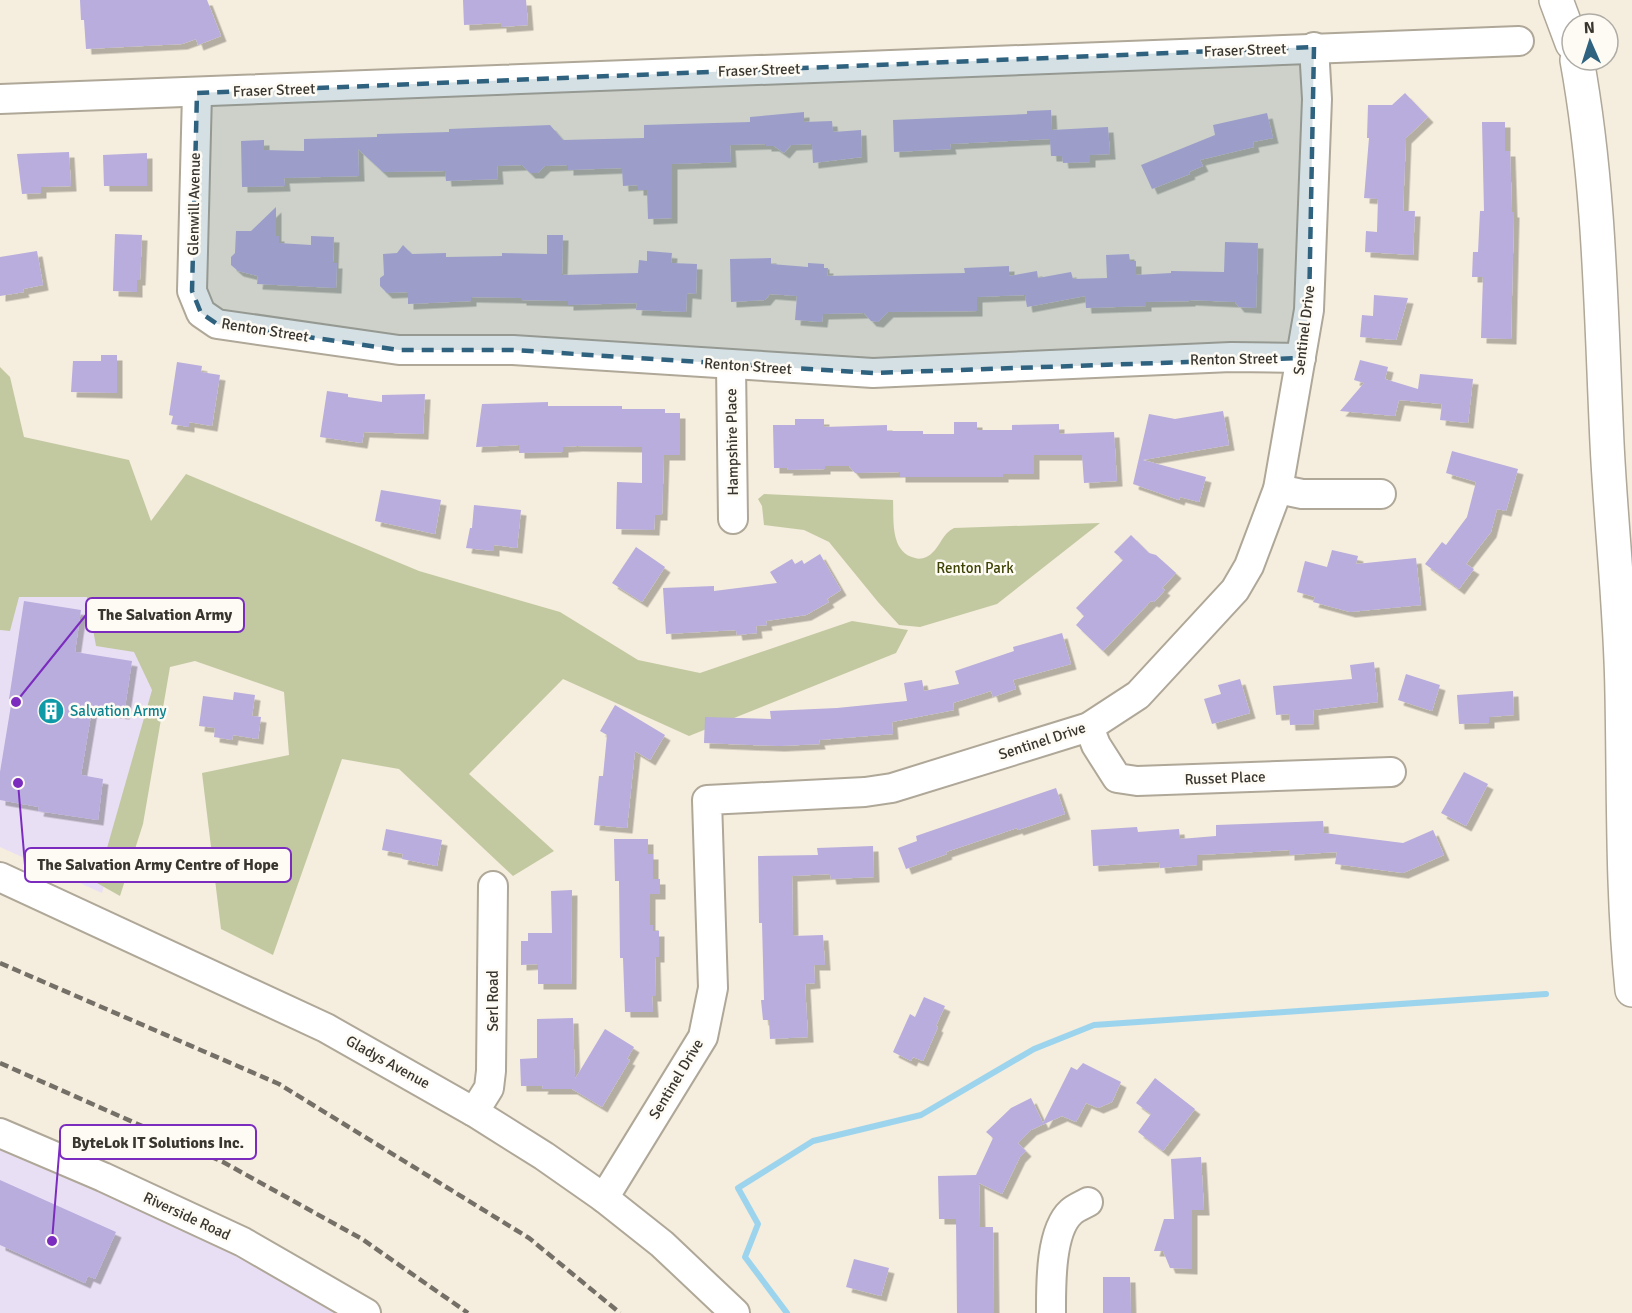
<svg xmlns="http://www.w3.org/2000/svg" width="1632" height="1313" viewBox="0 0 1632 1313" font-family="Signika,sans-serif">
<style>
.commercial{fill:#e9dff4}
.green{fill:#c2c9a1}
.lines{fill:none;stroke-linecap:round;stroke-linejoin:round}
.stream{stroke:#9cd4ee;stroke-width:6}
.building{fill:#b8addd;filter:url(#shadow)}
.minor-casing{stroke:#afa798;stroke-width:32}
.highway-casing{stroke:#afa798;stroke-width:36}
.minor{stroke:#fff;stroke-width:28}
.highway{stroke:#fff;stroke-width:33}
.rail{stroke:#757067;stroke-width:4.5;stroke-dasharray:9 4.5;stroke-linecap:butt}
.marked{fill:#2f627f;fill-opacity:0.2;stroke:#2f627f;stroke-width:4.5;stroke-dasharray:12 8;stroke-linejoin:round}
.labels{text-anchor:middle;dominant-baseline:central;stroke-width:5;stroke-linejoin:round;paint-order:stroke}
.street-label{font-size:15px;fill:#393630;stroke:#fefbf4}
.park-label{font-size:15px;fill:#3d4205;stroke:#fefbf4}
.culture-label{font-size:15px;fill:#0d838f;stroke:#fefbf4;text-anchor:start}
.leader{fill:none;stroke:#7b2cbf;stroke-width:2}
.callout-dot{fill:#7b2cbf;stroke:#fefbf4;stroke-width:2}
.callout{fill:#fefbf4;stroke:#7b2cbf;stroke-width:2}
.callout-label{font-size:16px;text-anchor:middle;font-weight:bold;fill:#393630}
</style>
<defs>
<filter id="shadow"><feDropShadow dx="5.5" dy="5.5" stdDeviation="0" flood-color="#0004"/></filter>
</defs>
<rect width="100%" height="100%" fill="#f5eddd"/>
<g class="commercial">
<polygon points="131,565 164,675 102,893 0,847 0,572"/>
<polygon points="0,1146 280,1269 353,1313 0,1313"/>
</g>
<g class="green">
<polygon points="0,367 10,377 24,437 129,460 151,521 186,474 419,571 560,612 638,660 700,673 852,621 908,630 896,653 689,736 563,679 469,774 554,851 513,876 399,769 342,759 273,955 221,929 202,773 289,755 284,692 195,661 170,667 143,824 120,896 97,883 152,690 134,652 96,646 87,597 19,597 10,631 0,630"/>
<path d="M764 494 893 500C894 521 890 552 915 558 921 560 928 557 932 553 941 545 942 534 954 528L1100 523 997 604 920 627 899 625 878 602 829 542 804 530 764 525 762 506 758 499Z"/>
</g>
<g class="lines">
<polyline class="stream" points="787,1313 745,1257 758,1224 738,1188 813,1141 921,1115 1034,1049 1094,1025 1546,994"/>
</g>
<g class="building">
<polygon points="80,0 207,0 221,36 198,45 196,39 182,44 86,49 84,20 81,20"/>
<polygon points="463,0 526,0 528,25 501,27 501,23 464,25"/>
<polygon points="1405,93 1428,117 1406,138 1403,211 1415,211 1413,255 1365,252 1366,231 1377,232 1378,199 1364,198 1369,138 1367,138 1368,105 1392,105"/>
<polygon points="1051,110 1052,130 1108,127 1110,154 1090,155 1090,162 1063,163 1062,156 1051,156 1050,139 950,144 951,149 894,152 893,120 1027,114 1027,111"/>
<polygon points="804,112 804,122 832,121 833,132 861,130 862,157 813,163 812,144 791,145 784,153 774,146 766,146 766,144 730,145 731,162 672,164 672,218 648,219 647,190 638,190 638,185 623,186 622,168 568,170 568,165 545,166 538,173 530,173 522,165 497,166 498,179 446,181 445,171 383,172 358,149 359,176 284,178 285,186 242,187 241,141 264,140 264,150 304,151 304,139 377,137 377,134 449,132 449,129 550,125 563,140 644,138 644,125 750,122 750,117"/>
<polygon points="1267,113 1273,138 1253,142 1254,147 1200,160 1203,166 1189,172 1190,174 1152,189 1141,165 1215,135 1213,125"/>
<polygon points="1482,122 1505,122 1505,151 1510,151 1512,212 1514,212 1511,339 1481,338 1483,277 1472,277 1473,252 1478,252 1480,211 1484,211"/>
<polygon points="69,152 71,186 41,187 41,193 22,194 17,154"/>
<polygon points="147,153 147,186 104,186 103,155"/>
<polygon points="276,207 276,236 279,236 279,243 311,245 311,236 334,237 333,263 337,263 336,288 257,284 258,276 238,271 231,265 231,257 235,253 236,231 251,231"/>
<polygon points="115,234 142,235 140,280 137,280 137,292 113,291"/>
<polygon points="547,235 563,235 562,275 638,273 639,260 647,261 647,251 672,253 671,263 697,264 696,294 687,293 686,312 636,310 637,303 568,305 568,301 521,300 521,298 471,297 471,301 408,304 408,292 387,293 380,286 380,278 384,275 383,254 397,253 403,245 412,254 446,253 446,257 502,256 502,253 547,254"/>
<polygon points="1225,242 1258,243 1256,308 1239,307 1235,302 1190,300 1190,301 1146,302 1146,306 1086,308 1085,296 1027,307 1025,295 977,297 977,311 888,312 878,322 871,321 864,313 823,314 822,322 795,320 797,296 770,294 765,300 731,302 730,259 771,258 771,264 808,267 808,263 824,264 824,268 828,268 827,276 965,273 964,268 1009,266 1009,276 1037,271 1038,278 1071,272 1073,279 1107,278 1106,255 1129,254 1130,261 1136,261 1136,275 1171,273 1171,271 1224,272"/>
<polygon points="37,251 43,285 23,289 24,292 0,296 0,257"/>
<polygon points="1374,295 1408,298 1396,340 1360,337 1362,315 1373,316"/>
<polygon points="101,355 117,355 117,393 71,392 73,361 101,361"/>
<polygon points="1360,360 1388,367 1385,379 1418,389 1420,374 1473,379 1468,423 1440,420 1442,404 1399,400 1395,416 1340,411 1364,383 1354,380"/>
<polygon points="177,362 202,366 201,372 220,375 212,426 189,422 189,427 171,424 173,416 169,415"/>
<polygon points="327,391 348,394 348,397 382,402 382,395 425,394 423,434 364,432 362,443 320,437"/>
<polygon points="548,402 548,406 622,406 622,409 665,409 665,413 680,413 680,455 664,455 662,515 655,515 654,530 616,529 617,482 642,483 642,447 577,446 563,447 563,452 519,453 519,445 476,447 482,404"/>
<polygon points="1223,411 1229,445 1143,460 1206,477 1199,502 1180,497 1179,500 1133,484 1149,414 1175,419"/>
<polygon points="795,419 824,419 824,427 887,425 887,431 923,431 923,434 954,434 954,422 977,422 977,430 1012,430 1012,425 1059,424 1059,434 1114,432 1117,481 1084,483 1082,455 1034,455 1034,474 1003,474 1003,477 900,477 900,472 855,473 849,466 825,466 825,469 787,470 788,468 774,468 773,425 795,425"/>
<polygon points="1452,451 1518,469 1506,511 1497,509 1491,532 1466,564 1474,569 1459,589 1425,564 1442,542 1446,545 1467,517 1476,482 1446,473"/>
<polygon points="381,490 441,500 435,534 375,521"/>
<polygon points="474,505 521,510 517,548 494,545 494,551 466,548 470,528 472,528"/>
<polygon points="1131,535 1149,553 1156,555 1176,573 1162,588 1165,590 1154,602 1151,601 1103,651 1076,625 1084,616 1076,608 1123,560 1114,552"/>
<polygon points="636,547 665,567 642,602 612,583"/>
<polygon points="1332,550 1358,556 1356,564 1416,558 1421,605 1350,612 1313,602 1315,597 1297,592 1305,561 1327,567"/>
<polygon points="820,554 841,590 827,599 829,602 806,615 766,621 767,625 756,626 757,633 737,635 736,630 666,634 663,588 714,586 714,591 777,583 770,572 792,559 795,564 802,560 804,564"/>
<polygon points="24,601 81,610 75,652 132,661 124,714 92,709 81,775 103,779 98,820 38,811 39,807 0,800 0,772 12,699 9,699"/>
<polygon points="1062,633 1071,664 1013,680 1016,689 993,697 991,691 953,703 954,710 892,722 893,734 819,740 820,744 779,746 704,743 705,717 771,719 770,711 837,708 907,701 904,683 922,680 924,691 959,684 955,671 1014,651 1013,647"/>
<polygon points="1374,662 1378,702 1313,710 1314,724 1290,725 1289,714 1276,715 1273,686 1352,679 1350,665"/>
<polygon points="1406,674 1440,685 1432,711 1398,700"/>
<polygon points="1240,679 1250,713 1212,724 1204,699 1221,694 1218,685"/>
<polygon points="1513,691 1514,715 1489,717 1489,723 1459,724 1457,695"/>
<polygon points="234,692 255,695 252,716 261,717 258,739 233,735 232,740 214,737 215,728 199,726 203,696 233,700"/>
<polygon points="615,705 665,735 650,760 635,751 627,828 594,825 599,776 603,776 607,735 600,731"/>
<polygon points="1464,772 1488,784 1466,826 1441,813"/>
<polygon points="1056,788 1065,814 1018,830 1017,828 946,852 947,854 906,869 898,848 917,841 916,836"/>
<polygon points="1323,821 1324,833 1403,843 1433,830 1444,855 1403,873 1335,864 1337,852 1289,855 1289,850 1197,855 1197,865 1160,868 1159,862 1093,866 1091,830 1137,827 1138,832 1179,829 1180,839 1216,836 1216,825"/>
<polygon points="386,829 442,840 437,866 402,859 403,854 382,850"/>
<polygon points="614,839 648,839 648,854 653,854 653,879 660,879 660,894 650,894 650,925 653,925 653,931 659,931 659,957 655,957 656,996 652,996 653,1012 625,1012 623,958 620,958 619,881 615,881"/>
<polygon points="873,846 874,877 831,879 830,874 792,876 793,936 823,935 825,965 814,965 815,983 805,984 808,1037 770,1039 769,1020 763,1020 761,1000 764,1000 762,923 759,923 758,856 818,855 817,848"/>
<polygon points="572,890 571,984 538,984 538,964 521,965 521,941 528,941 528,933 552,933 551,891"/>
<polygon points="924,997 945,1006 936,1026 938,1027 923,1061 913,1057 911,1061 893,1052 910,1014 915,1017"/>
<polygon points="573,1018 575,1079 605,1029 634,1047 627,1059 630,1060 602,1107 572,1089 542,1089 543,1086 521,1086 520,1059 537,1058 537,1019"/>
<polygon points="1083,1063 1121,1082 1112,1102 1098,1108 1086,1103 1076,1122 1062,1116 1031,1130 1018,1143 1026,1151 1020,1157 1002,1194 979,1183 980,1227 993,1227 994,1313 957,1313 956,1219 939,1219 938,1176 976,1175 993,1138 986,1132 1011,1108 1031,1098 1043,1123 1071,1067 1077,1070"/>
<polygon points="1155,1078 1195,1109 1163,1151 1138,1132 1151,1114 1136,1103"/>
<polygon points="1201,1157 1204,1210 1192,1210 1192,1269 1170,1268 1163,1251 1154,1251 1164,1219 1174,1219 1171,1159"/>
<polygon points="0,1180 116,1232 95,1279 88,1276 85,1283 0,1245"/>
<polygon points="854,1259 889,1268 881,1296 846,1287"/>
<polygon points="1103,1277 1130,1277 1131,1313 1103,1313"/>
</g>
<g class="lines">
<defs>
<g id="minor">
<polyline points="197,93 192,291 201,313 217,324 399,350 513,350 873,373 1231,357 1301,358"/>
<path d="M0 99C506 82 1012 57 1519 41"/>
<polyline points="731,365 733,519"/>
<polyline points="1278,489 1302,494 1381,494"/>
<polyline points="1089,727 1096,745 1117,778 1137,781 1391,772"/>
<polyline points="0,877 326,1028 474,1112 544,1156 604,1198 662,1244 735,1313"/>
<polyline points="474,1112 489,1088 491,1071 493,886"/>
<polyline points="0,1133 103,1177 243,1242 366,1313"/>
<polyline points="604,1198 703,1037 713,988 707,800 865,792 892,788 1089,727 1138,695 1235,590 1249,566 1278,489 1309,310 1317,99 1314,47"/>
<path d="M1051 1313C1051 1286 1050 1231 1071 1212 1075 1208 1083 1205 1088 1202"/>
</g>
<g id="highway">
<polyline points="1556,0 1572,43"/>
<path d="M1577 60C1600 186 1601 315 1607 443 1611 527 1621 611 1622 695 1624 794 1622 892 1632 990"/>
</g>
</defs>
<use href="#minor" class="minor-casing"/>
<use href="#highway" class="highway-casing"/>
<use href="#minor" class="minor"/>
<use href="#highway" class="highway"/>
<g class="rail">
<polyline points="0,963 279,1084 529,1238 620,1313"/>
<polyline points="0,1063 223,1162 362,1239 468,1313"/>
</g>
</g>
<path class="marked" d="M1314 47 1309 310 1301 358 873 373 513 350H399L217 324 201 313 192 291 197 93Z"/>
<defs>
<symbol id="building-disc" viewBox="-11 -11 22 22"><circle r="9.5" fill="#0f9aa8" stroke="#fefbf4"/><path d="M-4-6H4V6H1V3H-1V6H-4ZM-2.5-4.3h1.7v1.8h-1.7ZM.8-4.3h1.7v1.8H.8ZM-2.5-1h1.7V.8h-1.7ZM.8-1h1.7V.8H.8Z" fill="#fff"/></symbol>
</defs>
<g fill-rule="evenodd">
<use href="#building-disc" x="36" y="696" width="30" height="30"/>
</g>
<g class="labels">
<g class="street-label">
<text transform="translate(1245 50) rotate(-2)">Fraser Street</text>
<text transform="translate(759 70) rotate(-2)">Fraser Street</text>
<text transform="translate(274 90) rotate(-2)">Fraser Street</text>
<text transform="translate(194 204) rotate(-89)">Glenwill Avenue</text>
<text transform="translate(265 330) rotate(9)">Renton Street</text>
<text transform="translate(1304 330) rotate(-83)">Sentinel Drive</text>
<text transform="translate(1234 359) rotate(-1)">Renton Street</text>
<text transform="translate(748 366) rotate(4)">Renton Street</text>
<text transform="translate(732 442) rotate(-91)">Hampshire Place</text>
<text transform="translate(1042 741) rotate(-18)">Sentinel Drive</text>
<text transform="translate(1225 778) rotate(-2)">Russet Place</text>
<text transform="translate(493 1001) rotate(-90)">Serl Road</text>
<text transform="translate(388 1062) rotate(29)">Gladys Avenue</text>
<text transform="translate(676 1079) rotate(-59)">Sentinel Drive</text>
<text transform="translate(187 1216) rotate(25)">Riverside Road</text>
</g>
<g class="park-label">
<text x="975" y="568">Renton Park</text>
</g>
<g class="culture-label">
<text x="70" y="711">Salvation Army</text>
</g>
</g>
<path class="leader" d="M16 702L86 615M18 783L25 865M52 1241L60 1142"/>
<g class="callout-dot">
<circle cx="16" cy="702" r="6"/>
<circle cx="18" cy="783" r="6"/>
<circle cx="52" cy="1241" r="6"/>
</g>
<g class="callout">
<rect x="86" y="598" width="158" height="34" rx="6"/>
<rect x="25" y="848" width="266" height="34" rx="6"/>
<rect x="60" y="1125" width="196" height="34" rx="6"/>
</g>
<g class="callout-label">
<text x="165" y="620">The Salvation Army</text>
<text x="158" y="870">The Salvation Army Centre of Hope</text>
<text x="158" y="1148">ByteLok IT Solutions Inc.</text>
</g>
<g transform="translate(1590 42) rotate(357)"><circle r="28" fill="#fefbf4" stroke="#afaca6" stroke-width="1.5"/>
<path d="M0-4.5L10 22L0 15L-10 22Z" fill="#2f627f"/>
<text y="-9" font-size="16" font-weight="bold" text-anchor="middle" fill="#393630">N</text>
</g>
</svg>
